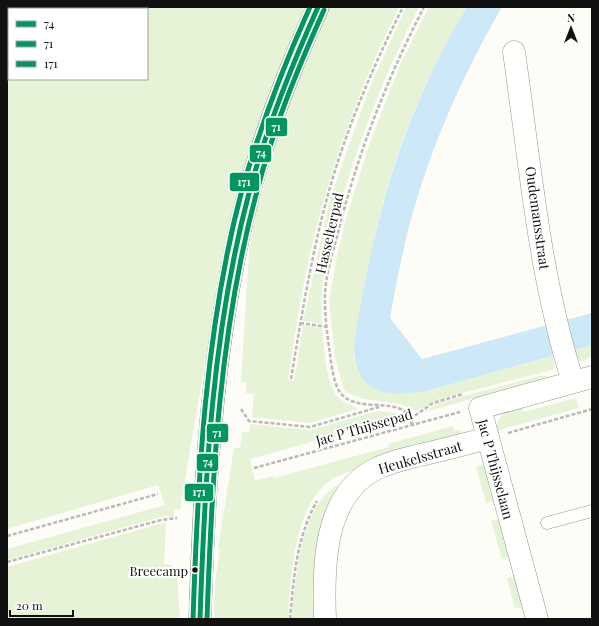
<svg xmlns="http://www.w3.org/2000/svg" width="599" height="626" viewBox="0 0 599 626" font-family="'Playfair Display',serif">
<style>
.green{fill:#e7f3d7;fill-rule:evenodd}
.water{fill:#cde8f7}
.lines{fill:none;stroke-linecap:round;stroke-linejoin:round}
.lane-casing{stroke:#979795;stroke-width:13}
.street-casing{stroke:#979795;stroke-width:23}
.primary-casing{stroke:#858482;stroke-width:23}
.path{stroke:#b9b9b8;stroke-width:2.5;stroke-dasharray:4 2;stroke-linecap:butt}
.lane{stroke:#fffffe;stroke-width:12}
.street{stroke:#fffffe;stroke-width:22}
.primary{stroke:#ede9dc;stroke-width:22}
.bus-1-casing{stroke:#fff;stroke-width:8}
.bus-2-casing{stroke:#fff;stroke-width:8}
.bus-3-casing{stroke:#fff;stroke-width:8}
.bus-1{stroke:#00965e;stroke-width:5}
.bus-2{stroke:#00965e;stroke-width:5}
.bus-3{stroke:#00965e;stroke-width:5}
.bus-dot{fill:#111;stroke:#fff;stroke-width:1.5}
.labels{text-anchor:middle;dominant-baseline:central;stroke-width:4;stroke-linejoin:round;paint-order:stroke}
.bus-label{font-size:13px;fill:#111;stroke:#fff;text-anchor:end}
.street-label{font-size:14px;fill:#111;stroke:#fff}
.line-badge{stroke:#fff;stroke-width:1.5}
.badge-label{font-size:11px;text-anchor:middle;font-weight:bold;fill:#fff}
</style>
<rect width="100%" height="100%" fill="#fdfcf7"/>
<g class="green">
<path d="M7 7H305L283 58 268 102 229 233 219 281 180 509H174V517L165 516 7 560V549L165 505 158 485 7 529ZM9 9H147V79H9Z"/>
<path d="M330 7H399C369 67 344 131 325 196 307 256 297 319 288 380L294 381 303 325 322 328C324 346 326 383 337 396 343 403 351 405 358 409L309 423 252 417 254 394 246 393 247 383 241 382 249 252 253 221 284 117 306 58Z"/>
<path d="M406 7H419C384 74 357 144 337 217 327 253 319 286 322 324L303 321 330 199 369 89Z"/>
<path d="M429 7H467C414 93 380 190 365 290 361 314 354 335 354 359L426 391 553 356 555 369 436 400 417 411 400 404 360 398 350 394 344 390 335 357 329 301 337 256 344 226 369 145 400 65Z"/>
<polygon points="592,345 592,356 588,359 580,362 574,350"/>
<polygon points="539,376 548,376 549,378 424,412 438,403"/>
<path d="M576 398 579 408 496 431C496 414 507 411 522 407L524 412Z"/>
<path d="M377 411 396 413 397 420 395 422 384 425 382 422 250 459 255 481 273 476 274 478 389 447 388 444 453 426 455 431 460 430 462 435 360 470C293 476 292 568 288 619H214L215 581 220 550 218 549 234 448H240L242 432H249L250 424 310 430Z"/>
<polygon points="484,464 494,501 486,503 476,467"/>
<path d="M345 482 316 619H292C295 580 300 497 345 482Z"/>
<polygon points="499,519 509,557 502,559 491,521"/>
<polygon points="166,522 164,564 172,565 171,574 177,575 180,619 7,619 7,567"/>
<polygon points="514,576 523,607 515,609 507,578"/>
</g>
<path class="water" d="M467 7H502C458 83 422 166 403 252 398 274 394 296 390 318L422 359 592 313V345L426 391C384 398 355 393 354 345 373 223 402 113 467 7Z"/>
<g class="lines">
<defs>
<polyline id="lane" points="547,523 592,511"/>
<g id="street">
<path d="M514 52C530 163 539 276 573 382"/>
<path d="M325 619C323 568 323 495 376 469 390 462 405 459 420 455 443 450 465 444 488 438"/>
<polyline points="537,619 480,408 592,377"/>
</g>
<path id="primary" d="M200 619C204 486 212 351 242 221 259 147 286 76 318 7"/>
</defs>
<use href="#lane" class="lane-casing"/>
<use href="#street" class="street-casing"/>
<use href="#primary" class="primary-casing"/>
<g class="path">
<polyline points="300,323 327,327"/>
<path d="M291 379C301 319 311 257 327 198 345 132 372 68 403 7"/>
<polyline points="241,409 249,421 310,427 379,407"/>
<polyline points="410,419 433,403 463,394"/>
<path d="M412 424C410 419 408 414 404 411 388 399 350 413 338 389 332 376 331 360 329 347 327 332 325 317 325 302 324 280 332 255 338 233 357 155 387 79 424 7"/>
<polyline points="508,433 592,409"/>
<polyline points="254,468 460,412"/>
<polyline points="7,536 158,494"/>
<polyline points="7,562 161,520 177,518"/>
<path d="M290 619C294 576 296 539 317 501"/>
</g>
<use href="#lane" class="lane"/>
<use href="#street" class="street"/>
<use href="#primary" class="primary"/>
<defs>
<path id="bus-1" d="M200 619C205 476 212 332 249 193 266 129 291 67 318 7"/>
<path id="bus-2" d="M207 619C212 477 219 333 256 195 272 131 297 70 324 10"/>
<path id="bus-3" d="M193 619C198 476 205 329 242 190 260 127 283 67 310 7"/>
</defs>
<use href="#bus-1" class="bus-1-casing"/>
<use href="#bus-2" class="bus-2-casing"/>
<use href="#bus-3" class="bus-3-casing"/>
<use href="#bus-1" class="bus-1"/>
<use href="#bus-2" class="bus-2"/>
<use href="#bus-3" class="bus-3"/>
</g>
<circle class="bus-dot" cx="195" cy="570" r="3.5"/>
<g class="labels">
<g class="bus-label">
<text x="188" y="570">Breecamp</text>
</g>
<g class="street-label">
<text transform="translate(538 218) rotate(82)">Oudemansstraat</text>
<text transform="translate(329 233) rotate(-77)">Hasselterpad</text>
<text transform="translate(364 427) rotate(-16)">Jac P Thijssepad</text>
<text transform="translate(420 457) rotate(-16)">Heukelsstraat</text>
<text transform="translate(496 469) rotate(75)">Jac P Thijsselaan</text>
</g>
</g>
<g class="line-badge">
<rect x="265" y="117" width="23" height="20" rx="4" fill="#00965e"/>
<rect x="249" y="144" width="23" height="19" rx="4" fill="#00965e"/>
<rect x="229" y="172" width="31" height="20" rx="4" fill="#00965e"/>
<rect x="206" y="423" width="23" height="20" rx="4" fill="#00965e"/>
<rect x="196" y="453" width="23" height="19" rx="4" fill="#00965e"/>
<rect x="184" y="483" width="30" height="19" rx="4" fill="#00965e"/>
</g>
<g class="badge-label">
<text x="276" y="131">71</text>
<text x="261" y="157">74</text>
<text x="244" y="186">171</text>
<text x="217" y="437">71</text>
<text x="208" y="466">74</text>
<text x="199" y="496">171</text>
</g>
<rect width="599" height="626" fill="none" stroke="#111111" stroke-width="16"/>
<rect x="8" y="8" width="140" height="72" fill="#ffffff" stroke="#a0a0a0"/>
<rect x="16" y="21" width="20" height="6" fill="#00965e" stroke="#a0a0a0"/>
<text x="44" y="28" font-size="12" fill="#111111">74</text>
<rect x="16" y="41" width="20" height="6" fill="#00965e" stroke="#a0a0a0"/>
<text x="44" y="48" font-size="12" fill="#111111">71</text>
<rect x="16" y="61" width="20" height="6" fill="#00965e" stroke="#a0a0a0"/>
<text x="44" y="68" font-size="12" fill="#111111">171</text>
<g transform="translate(571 28)" stroke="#ffffff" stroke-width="3" paint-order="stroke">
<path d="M0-3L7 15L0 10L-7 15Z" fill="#111111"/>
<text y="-6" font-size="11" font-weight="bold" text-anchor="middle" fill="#111111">N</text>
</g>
<path d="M10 610v6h63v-6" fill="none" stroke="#111111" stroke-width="2"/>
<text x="16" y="610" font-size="12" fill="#111111" stroke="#ffffff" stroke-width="3" paint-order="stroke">20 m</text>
</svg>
